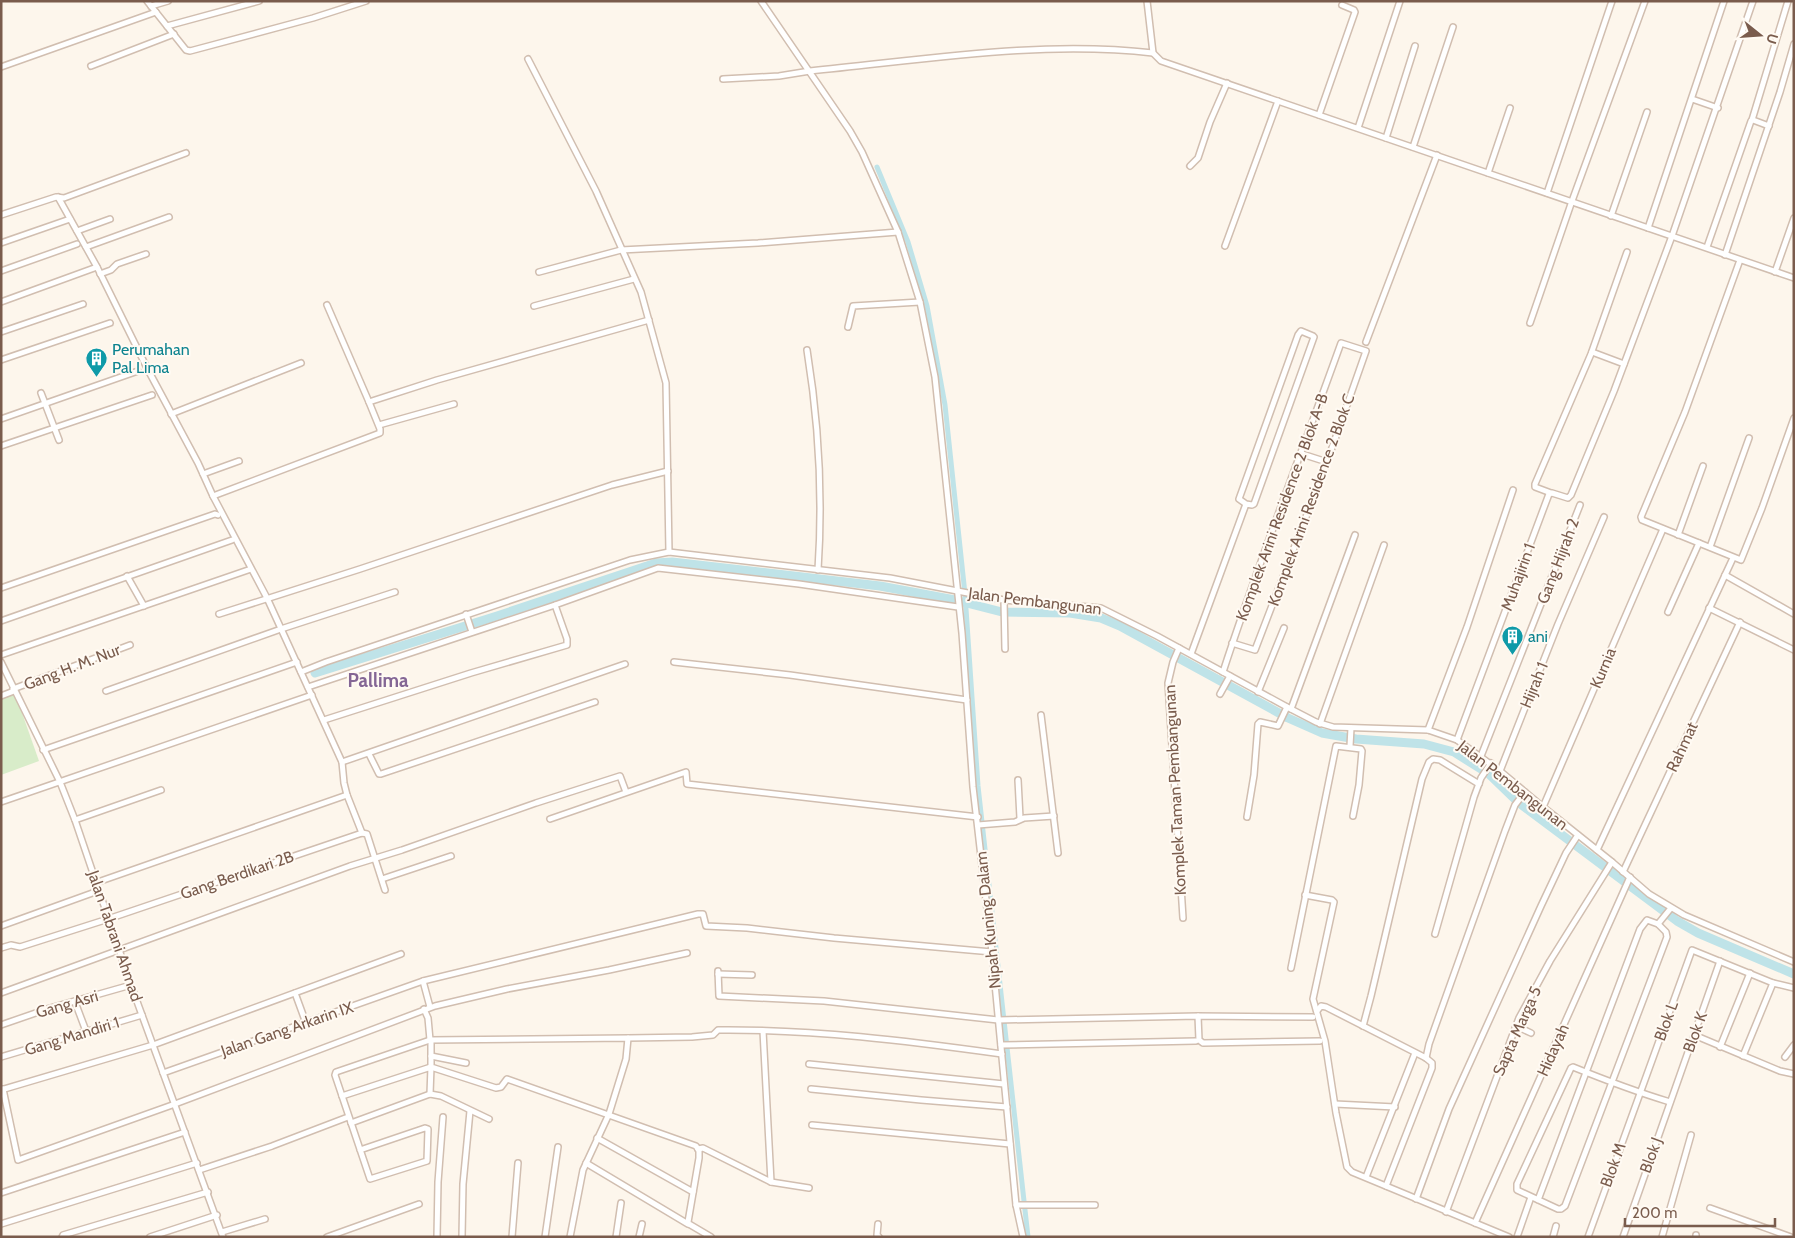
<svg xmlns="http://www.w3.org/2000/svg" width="1795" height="1238" viewBox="0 0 1795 1238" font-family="Cabin,sans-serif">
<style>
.green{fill:#d8ecc9}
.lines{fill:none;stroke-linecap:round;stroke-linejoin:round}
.canal{stroke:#bfe3e8;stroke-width:5}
.river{stroke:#bfe3e8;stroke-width:9}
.street-casing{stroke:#d1beb0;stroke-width:8}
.street{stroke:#fff;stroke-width:5}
.labels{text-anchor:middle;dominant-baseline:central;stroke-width:4;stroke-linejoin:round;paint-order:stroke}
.culture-label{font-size:16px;fill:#0d838f;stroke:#fffaf3;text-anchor:start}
.street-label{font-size:16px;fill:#7a5c4d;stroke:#fffaf3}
.quarter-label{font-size:19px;font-weight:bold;fill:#846695;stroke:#fffaf3}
</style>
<rect width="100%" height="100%" fill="#fdf6ec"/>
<polygon class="green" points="15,693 39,761 1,775 1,698"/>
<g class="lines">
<polyline class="canal" points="877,167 908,242 927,306 945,405 965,594 978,786 1028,1237"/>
<polyline class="river" points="315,673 497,616 656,563 672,562 880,586 955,600 1002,612 1070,613 1101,618 1120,626 1288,718 1322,733 1356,739 1424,744 1454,752 1489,774 1519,803 1677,921 1698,933 1794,974"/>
<defs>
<g id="street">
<polyline points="147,1 186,50 190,51 313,18 366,1"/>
<polyline points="761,1 850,131 862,152 898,232 920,302 935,377 962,633 973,787 992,952 1016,1205 1023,1237"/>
<polyline points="1147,1 1153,53 1161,61 1794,278"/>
<polyline points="151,6 168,1"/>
<polyline points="167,26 259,1"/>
<polyline points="528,59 596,191 641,292 666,383 669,552"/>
<polyline points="91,66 174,34"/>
<polyline points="1,67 156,12"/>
<path d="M723 79 779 76 810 71C923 60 1039 40 1153 53"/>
<polyline points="1692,99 1718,108"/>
<polyline points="1319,115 1355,12 1354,10 1342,5"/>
<polyline points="1752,120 1788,1"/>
<polyline points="1358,128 1400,1"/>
<polyline points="1386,138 1415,46"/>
<polyline points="1413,147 1453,27"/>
<polyline points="1190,166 1198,158 1210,122 1227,83"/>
<polyline points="1488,173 1510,108"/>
<polyline points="1547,193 1612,1"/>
<polyline points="58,197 97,267 147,368 198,463 213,496 267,598 342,762 344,783 347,795 362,833"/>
<polyline points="1,215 56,197 64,198 186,153"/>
<polyline points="1611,216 1647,112"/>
<polyline points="1648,228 1724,1"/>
<polyline points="77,231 110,219"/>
<polyline points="1,243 70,219"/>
<polyline points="1225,246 1278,101"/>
<polyline points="86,247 169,217"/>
<polyline points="1707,247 1751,121 1753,120 1769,126"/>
<polyline points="1725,255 1780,92 1794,44"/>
<polyline points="1740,260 1685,412 1641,517 1642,520 1741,560 1762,508 1794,418"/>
<polyline points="1,271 77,244"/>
<polyline points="539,272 621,250 758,243 898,232"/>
<polyline points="1775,272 1794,218"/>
<polyline points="100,274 111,270 117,264 146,254"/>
<polyline points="1,302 97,267"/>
<polyline points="327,305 369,402"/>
<polyline points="534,306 634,279"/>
<polyline points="1530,323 1572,201 1645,1"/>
<polyline points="848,327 853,306 920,302"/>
<polyline points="1,332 83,304"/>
<polyline points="1366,342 1437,155"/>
<path d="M807 350C819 424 823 496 818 570"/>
<polyline points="1592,352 1624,364"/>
<polyline points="1,360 110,323"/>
<polyline points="41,393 59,440"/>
<polyline points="171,414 301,363"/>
<polyline points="1,419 138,371"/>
<polyline points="379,425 454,404"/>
<polyline points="1,446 152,395"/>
<polyline points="1302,454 1327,462"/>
<polyline points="203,474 239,461"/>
<polyline points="1551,493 1535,487 1535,484 1591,354 1627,252"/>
<polyline points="213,496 380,433 380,429 369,402 372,401 437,380 649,320"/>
<polyline points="1678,535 1703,466"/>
<polyline points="1710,547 1749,438"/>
<polyline points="1725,575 1794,614"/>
<polyline points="127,576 144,606"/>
<polyline points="1,588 215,514 218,515"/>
<polyline points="1004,600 1005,649"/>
<polyline points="1709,608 1794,650"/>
<polyline points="1668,612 1699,543"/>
<polyline points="219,614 360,569 612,485 668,471"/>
<polyline points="466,614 472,632"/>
<polyline points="1,621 232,540"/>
<polyline points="1179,648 1173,662 1168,683 1183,918"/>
<polyline points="1191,654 1246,504 1252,505 1254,504 1314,337 1313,336 1301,331 1298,335 1239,499 1246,504"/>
<polyline points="1,655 251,569"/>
<polyline points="1,662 60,782 75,820 131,985 223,1237"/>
<polyline points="674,662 790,675 967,700"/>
<polyline points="301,672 326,662 630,560 669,552 890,578 1004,600 1101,608 1157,636 1287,707 1316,722 1333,727 1428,730 1457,740 1500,771 1543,807 1612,862 1649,894 1684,915 1794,962"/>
<path d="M1223 672C1259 561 1302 452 1341 343L1366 351 1327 462 1255 650 1232 643"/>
<polyline points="308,687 555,605 658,568 799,584 958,607"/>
<polyline points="13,689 130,645"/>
<polyline points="106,691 281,629 395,592"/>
<polyline points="1258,692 1284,628"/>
<polyline points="1220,694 1230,676"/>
<polyline points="1,696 14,691"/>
<polyline points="1291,709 1355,535"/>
<polyline points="1041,715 1058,853"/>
<polyline points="324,720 471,673 567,645 567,639 555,605"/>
<polyline points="1320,724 1384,545"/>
<polyline points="1428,730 1467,627 1513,490"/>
<polyline points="1457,740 1549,494 1552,493 1568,498 1571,495 1614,391 1672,236 1753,1"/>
<polyline points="1350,746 1351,728"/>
<polyline points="43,750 297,662"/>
<polyline points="369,754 379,774 381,774 595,702"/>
<polyline points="1481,756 1580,505"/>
<polyline points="342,762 625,664"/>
<polyline points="1500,771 1558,624 1604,517"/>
<polyline points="1018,780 1020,818"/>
<polyline points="1,802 312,695"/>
<polyline points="1543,807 1663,529"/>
<polyline points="1247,817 1254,775 1258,724 1260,722 1278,726 1287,707"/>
<polyline points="550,819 686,772 687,784 978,817"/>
<polyline points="75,820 161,790"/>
<polyline points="978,825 1015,822 1024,818 1054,816"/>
<polyline points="1597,850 1733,558"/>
<polyline points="1623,872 1740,622"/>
<polyline points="382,879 451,856"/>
<polyline points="95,883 347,795"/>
<polyline points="1305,895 1332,900 1334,902 1313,999 1325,1041 1336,1113 1347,1167 1352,1172 1509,1237"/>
<polyline points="1658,924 1671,908"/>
<polyline points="1,926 98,891"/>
<polyline points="1435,934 1474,797 1481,778 1491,763"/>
<polyline points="1,948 11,945 20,947 108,919 362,833 367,834 385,890"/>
<polyline points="1291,968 1336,746 1361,749 1362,751 1359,785 1353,816"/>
<polyline points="718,971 719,996 824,1001 998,1020 1198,1016 1313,1017"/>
<polyline points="718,974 752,975"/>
<polyline points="423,981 430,1007"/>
<polyline points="1,993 350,866 402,850 536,803 620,776 626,792"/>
<polyline points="295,993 306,1023"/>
<polyline points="75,1002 86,1031"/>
<polyline points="424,1009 428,1018 430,1040"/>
<polyline points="1317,1011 1321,1006 1326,1007 1426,1058 1432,1063 1432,1068 1386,1186"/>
<polyline points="1198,1016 1199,1040 1203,1043 1320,1041"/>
<polyline points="1,1025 50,1008 131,985"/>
<polyline points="1363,1026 1371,996 1422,779 1429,762 1433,759 1440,760 1479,784"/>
<polyline points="1516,1026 1531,1033"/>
<polyline points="763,1031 771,1182"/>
<polyline points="1694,1035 1780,1071 1794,1074"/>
<path d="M628 1038 692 1037 713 1035 718 1030C813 1029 908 1041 1002 1054"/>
<polyline points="431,1040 431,1067 496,1088 501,1087 507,1079 696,1146 699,1151 699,1158 688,1222 689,1224 711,1237"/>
<polyline points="1001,1045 1196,1041"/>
<polyline points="1720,1047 1750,973"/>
<polyline points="431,1056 466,1063"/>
<polyline points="1743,1056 1773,983"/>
<polyline points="1,1057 142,1015"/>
<polyline points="1785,1057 1794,1045"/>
<polyline points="1426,1058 1429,1044 1505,831 1515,805 1525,792"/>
<polyline points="809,1064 1004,1084"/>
<polyline points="163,1073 423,981 698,914 703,914 706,926 747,928 834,938 992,952"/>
<polyline points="3,1089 18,1160 175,1104 435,1006 507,989 609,970 687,953"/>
<polyline points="811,1089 921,1100 1007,1107"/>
<polyline points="1,1090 153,1045 401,954"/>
<polyline points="342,1096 431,1067 430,1094"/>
<polyline points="1335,1104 1395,1107"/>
<polyline points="351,1123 430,1094 441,1096 489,1119"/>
<polyline points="812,1125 1010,1144"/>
<polyline points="597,1138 693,1192"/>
<polyline points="698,1149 703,1148 771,1182 809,1188"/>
<polyline points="360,1150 425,1128 428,1129 427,1161 370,1179 335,1075 336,1072 430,1040 628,1038 626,1059 609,1114 583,1170 570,1237"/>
<polyline points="586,1163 688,1224"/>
<polyline points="199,1170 272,1146 348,1117"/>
<polyline points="1366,1177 1415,1053"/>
<polyline points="1,1193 185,1132"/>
<polyline points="1416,1199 1449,1109 1541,906 1566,853 1578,835"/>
<path d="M1538 1200 1640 929 1647 920 1658 924 1666 932 1667 937 1565 1206 1561 1209H1558L1517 1190V1184L1571 1068 1573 1067C1605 1080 1637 1092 1670 1102"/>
<polyline points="1016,1205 1095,1205"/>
<polyline points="1710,1208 1791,1237"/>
<polyline points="1446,1212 1519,1018 1550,961 1612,862"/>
<polyline points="1475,1223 1630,877"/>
<polyline points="1,1224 197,1163"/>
<polyline points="878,1224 877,1235 879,1237"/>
<polyline points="222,1232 265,1219"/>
<polyline points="62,1237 63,1235 208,1192"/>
<polyline points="150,1237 217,1215"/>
<polyline points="327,1237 419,1204"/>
<polyline points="437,1237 438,1182 443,1117"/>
<polyline points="462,1237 463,1184 470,1111"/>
<polyline points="512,1237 518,1163"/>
<polyline points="545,1237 558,1147"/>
<polyline points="616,1237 621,1203"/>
<polyline points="639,1237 642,1224"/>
<polyline points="1517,1237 1531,1197"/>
<polyline points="1553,1237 1556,1226"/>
<polyline points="1588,1237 1692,950 1773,983 1794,988"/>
<polyline points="1623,1237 1720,961"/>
<polyline points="1662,1237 1691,1135"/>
<polyline points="1696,1237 1696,1235"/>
</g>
</defs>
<use href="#street" class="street-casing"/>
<use href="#street" class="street"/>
</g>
<defs>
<symbol id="building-pin" viewBox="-11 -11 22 30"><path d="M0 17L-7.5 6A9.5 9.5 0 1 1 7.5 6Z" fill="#0f9aa8" stroke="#fffaf3"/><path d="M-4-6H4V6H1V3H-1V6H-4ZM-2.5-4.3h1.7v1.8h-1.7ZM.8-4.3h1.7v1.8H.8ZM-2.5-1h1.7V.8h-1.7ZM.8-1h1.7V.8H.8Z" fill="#fff"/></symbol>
</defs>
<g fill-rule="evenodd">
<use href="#building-pin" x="84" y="346" width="25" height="34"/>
<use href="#building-pin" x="1500" y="624" width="25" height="34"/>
</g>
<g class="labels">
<g class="culture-label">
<text x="112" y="349">Perumahan<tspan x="112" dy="18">Pal Lima</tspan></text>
<text x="1528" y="636">ani</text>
</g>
<g class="street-label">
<text transform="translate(1311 500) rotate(-70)">Komplek Arini Residence 2 Blok C</text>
<text transform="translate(1282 507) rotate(-70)">Komplek Arini Residence 2 Blok A-B</text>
<text transform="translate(1558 561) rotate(-69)">Gang Hijrah 2</text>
<text transform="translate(1518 577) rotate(-70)">Muhajirin 1</text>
<text transform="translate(1035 601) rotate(7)">Jalan Pembangunan</text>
<text transform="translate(72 667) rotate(-21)">Gang H. M. Nur</text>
<text transform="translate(1603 668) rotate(-67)">Kurnia</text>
<text transform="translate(1534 685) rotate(-68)">Hijrah 1</text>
<text transform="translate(1682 747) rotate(-65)">Rahmat</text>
<text transform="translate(1513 785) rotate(38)">Jalan Pembangunan</text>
<text transform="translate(1175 790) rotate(-93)">Komplek Taman Pembangunan</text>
<text transform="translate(237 875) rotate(-19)">Gang Berdikari 2B</text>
<text transform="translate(988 920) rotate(-96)">Nipah Kuning Dalam</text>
<text transform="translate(115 936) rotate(71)">Jalan Tabrani Ahmad</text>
<text transform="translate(67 1004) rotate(-16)">Gang Asri</text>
<text transform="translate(1666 1021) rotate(-70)">Blok L</text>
<text transform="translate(287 1029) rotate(-19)">Jalan Gang Arkarin IX</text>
<text transform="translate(1517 1031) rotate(-66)">Sapta Marga 5</text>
<text transform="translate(1695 1032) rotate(-70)">Blok K</text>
<text transform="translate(72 1036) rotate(-17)">Gang Mandiri 1</text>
<text transform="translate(1553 1050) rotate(-66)">Hidayah</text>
<text transform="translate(1651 1155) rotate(-70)">Blok J</text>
<text transform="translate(1613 1165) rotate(-70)">Blok M</text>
</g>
<g class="quarter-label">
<text x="378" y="680">Pallima</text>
</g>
</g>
<rect width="1795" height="1238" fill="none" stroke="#7a5c4d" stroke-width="5"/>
<g transform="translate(1760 35) rotate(107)" stroke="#fffaf3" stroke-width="4" paint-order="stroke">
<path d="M0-4L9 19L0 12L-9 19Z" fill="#7a5c4d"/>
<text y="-8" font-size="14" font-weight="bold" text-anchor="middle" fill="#7a5c4d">U</text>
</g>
<path d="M1625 1218v8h150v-8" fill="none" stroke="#7a5c4d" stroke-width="2.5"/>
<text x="1632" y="1218" font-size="15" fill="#7a5c4d" stroke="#fffaf3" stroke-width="4" paint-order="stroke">200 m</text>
</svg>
